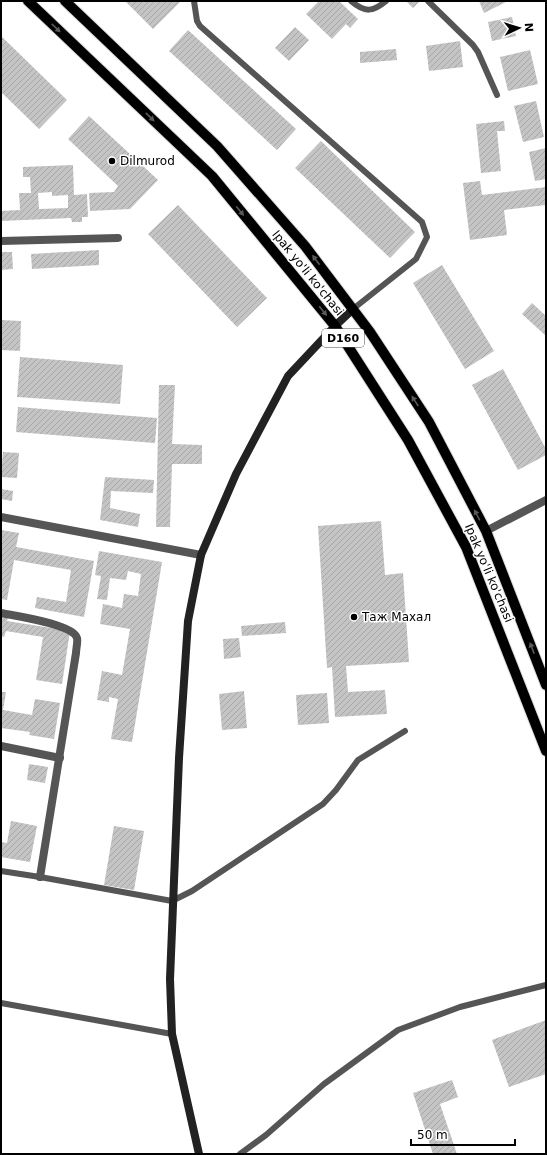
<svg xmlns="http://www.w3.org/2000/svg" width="547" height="1155" viewBox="0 0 547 1155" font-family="'DejaVu Sans',sans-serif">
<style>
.building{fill:url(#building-hatch);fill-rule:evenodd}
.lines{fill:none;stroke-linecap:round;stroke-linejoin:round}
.primary-casing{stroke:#dbdbdb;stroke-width:12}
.service{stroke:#555;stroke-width:6}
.minor{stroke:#555;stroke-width:8}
.secondary{stroke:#222;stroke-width:8}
.primary{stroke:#000;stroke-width:10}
.oneway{fill:#595959}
.poi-dot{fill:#000;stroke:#fff;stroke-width:1.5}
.labels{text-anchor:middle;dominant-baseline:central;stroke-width:3;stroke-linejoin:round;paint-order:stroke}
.shield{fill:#fff;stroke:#4c4c4c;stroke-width:1}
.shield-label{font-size:11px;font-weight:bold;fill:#000}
.poi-label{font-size:12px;fill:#000;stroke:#fff;text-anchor:start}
.street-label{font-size:12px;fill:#000;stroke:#fff}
</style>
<defs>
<pattern id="building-hatch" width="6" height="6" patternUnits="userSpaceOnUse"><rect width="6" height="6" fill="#c4c4c4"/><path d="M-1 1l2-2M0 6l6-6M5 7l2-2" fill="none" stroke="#a7a7a7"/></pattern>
</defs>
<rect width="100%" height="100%" fill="#fff"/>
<g class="building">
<polygon points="125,1 181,1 153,29"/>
<polygon points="319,1 339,1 358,19 350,28 346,24 332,39 306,14"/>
<polygon points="406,1 420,1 413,8"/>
<polygon points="479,1 508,1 484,13"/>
<polygon points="512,17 516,36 492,41 488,22"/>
<polygon points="295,27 309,40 289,61 275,48"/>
<polygon points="188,30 296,129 277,150 169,51"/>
<polygon points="1,36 67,100 39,129 1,92"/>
<polygon points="460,41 463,67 429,71 426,46"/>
<polygon points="396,49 397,60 360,63 360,52"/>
<polygon points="530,50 538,84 508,91 500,57"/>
<polygon points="536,101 544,137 523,142 514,106"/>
<polygon points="89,116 158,180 130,209 90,211 89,193 114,192 118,186 68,139"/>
<polygon points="504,121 505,131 497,131 501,171 481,173 476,124"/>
<polygon points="321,141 415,232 390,258 295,168"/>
<polygon points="546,148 546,179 535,181 529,152"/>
<path d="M73 165 74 195 87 194 88 217H82V222H72L71 218 1 221V211L20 210 19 193H31L30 177H23V167ZM52 192V196L68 195V208L39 209 38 193Z"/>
<polygon points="480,181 482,195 546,187 546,205 504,210 507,235 470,240 463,183"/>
<polygon points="178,205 267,298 237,327 148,234"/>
<polygon points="99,250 99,265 32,269 31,254"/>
<polygon points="1,252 12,252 13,269 1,270"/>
<polygon points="442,265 494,351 465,369 413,283"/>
<polygon points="532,303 546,316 546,336 522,314"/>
<polygon points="1,320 21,321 20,351 1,350"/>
<polygon points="20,357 123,365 120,404 17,397"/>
<polygon points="503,369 546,449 546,455 518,470 472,385"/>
<polygon points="159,385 175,385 172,444 202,445 202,464 172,464 170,527 156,527"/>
<polygon points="18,407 157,418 155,443 16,432"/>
<polygon points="3,452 19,453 17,478 1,477"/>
<polygon points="105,477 154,480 153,493 111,491 110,508 140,514 138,527 100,520"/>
<polygon points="1,489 13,491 12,501 1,499"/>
<polygon points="381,521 385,575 403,573 409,662 346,666 348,692 385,690 387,714 335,717 332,667 327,668 318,526"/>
<polygon points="1,530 19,533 16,547 94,561 84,617 35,608 37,597 66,602 71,570 14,560 7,600 1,599"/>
<polygon points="99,551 162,562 132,742 111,739 118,699 109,697 109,702 97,700 102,671 122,675 130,629 100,624 103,604 122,608 124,594 138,596 141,574 128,571 126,580 110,578 107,600 97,599 101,576 95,575"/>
<polygon points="1,617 8,618 7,621 70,631 62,684 36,680 43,637 6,631 4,637 1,636"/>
<polygon points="285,622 286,633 242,636 241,626"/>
<polygon points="239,638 241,657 224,659 223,639"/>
<polygon points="244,691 247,728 222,730 219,694"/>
<polygon points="1,692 6,692 3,710 32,715 35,699 60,703 54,739 29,735 30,732 1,728"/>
<polygon points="327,693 329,723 298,725 296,695"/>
<polygon points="29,764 48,767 45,783 27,780"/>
<polygon points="11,821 37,826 30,862 1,857 1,842 7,843"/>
<polygon points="114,826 144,831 134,890 104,885"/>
<polygon points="546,1020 546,1074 509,1087 492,1040"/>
<polygon points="452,1080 458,1097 440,1104 457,1154 433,1154 413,1093"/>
</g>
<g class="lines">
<defs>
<g id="primary">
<polyline points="28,1 212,176 335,326 408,440 466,547 546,751"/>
<polyline points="65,1 217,146 305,246 370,332 429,422 486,531 546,685"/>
</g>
</defs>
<use href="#primary" class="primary-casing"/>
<g class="service">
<polyline points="194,1 197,21 200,26 422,222 427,237 416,259 353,309"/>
<path d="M351 1C365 13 373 12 386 1"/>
<polyline points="428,1 473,45 478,52 497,95"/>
<polyline points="1,871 40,877 172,901 192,891 323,804 336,790 358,760 405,731"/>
<polyline points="1,1003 172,1034"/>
<polyline points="240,1154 266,1135 324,1084 398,1030 460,1007 546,985"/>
</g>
<g class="minor">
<polyline points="1,241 118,238"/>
<polyline points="1,517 201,555"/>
<polyline points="486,531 546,500"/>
<path d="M1 613C15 616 73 624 77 638 78 642 76 649 76 653L40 877"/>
<polyline points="1,746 60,758"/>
</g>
<polyline class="secondary" points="199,1154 172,1034 170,979 179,758 188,621 201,555 236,474 288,376 335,326 353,309"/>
<use href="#primary" class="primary"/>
</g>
<defs><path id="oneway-solid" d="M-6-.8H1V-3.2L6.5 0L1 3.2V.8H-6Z"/></defs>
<g class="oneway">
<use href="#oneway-solid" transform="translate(56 28) rotate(44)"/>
<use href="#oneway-solid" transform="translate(150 117) rotate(44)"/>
<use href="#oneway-solid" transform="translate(240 211) rotate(51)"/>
<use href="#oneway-solid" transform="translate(316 260) rotate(-127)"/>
<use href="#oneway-solid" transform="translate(323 311) rotate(51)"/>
<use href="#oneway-solid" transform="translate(415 401) rotate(-123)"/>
<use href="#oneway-solid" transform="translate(477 515) rotate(-118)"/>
<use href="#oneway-solid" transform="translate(532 648) rotate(-111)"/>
</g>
<g class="poi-dot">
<circle cx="112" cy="161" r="4"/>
<circle cx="354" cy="617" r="4"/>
</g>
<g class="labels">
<rect class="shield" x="322" y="329" width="42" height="18" rx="3"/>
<g class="shield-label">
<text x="343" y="338">D160</text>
</g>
<g class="poi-label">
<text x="120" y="161">Dilmurod</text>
<text x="362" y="617">Таж Махал</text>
</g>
<g class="street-label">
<text transform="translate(308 273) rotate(51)">Ipak yo'li ko'chasi</text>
<text transform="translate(489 573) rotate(67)">Ipak yo'li ko'chasi</text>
</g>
</g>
<rect width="547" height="1155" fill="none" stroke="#000000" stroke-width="4"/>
<g transform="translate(519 28) rotate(86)" stroke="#ffffff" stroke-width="3" paint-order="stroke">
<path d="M0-3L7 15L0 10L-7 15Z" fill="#000000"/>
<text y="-6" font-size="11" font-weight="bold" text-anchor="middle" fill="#000000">N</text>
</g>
<path d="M411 1139v6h104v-6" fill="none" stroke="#000000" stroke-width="2"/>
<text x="417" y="1139" font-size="12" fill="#000000" stroke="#ffffff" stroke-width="3" paint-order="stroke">50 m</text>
</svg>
